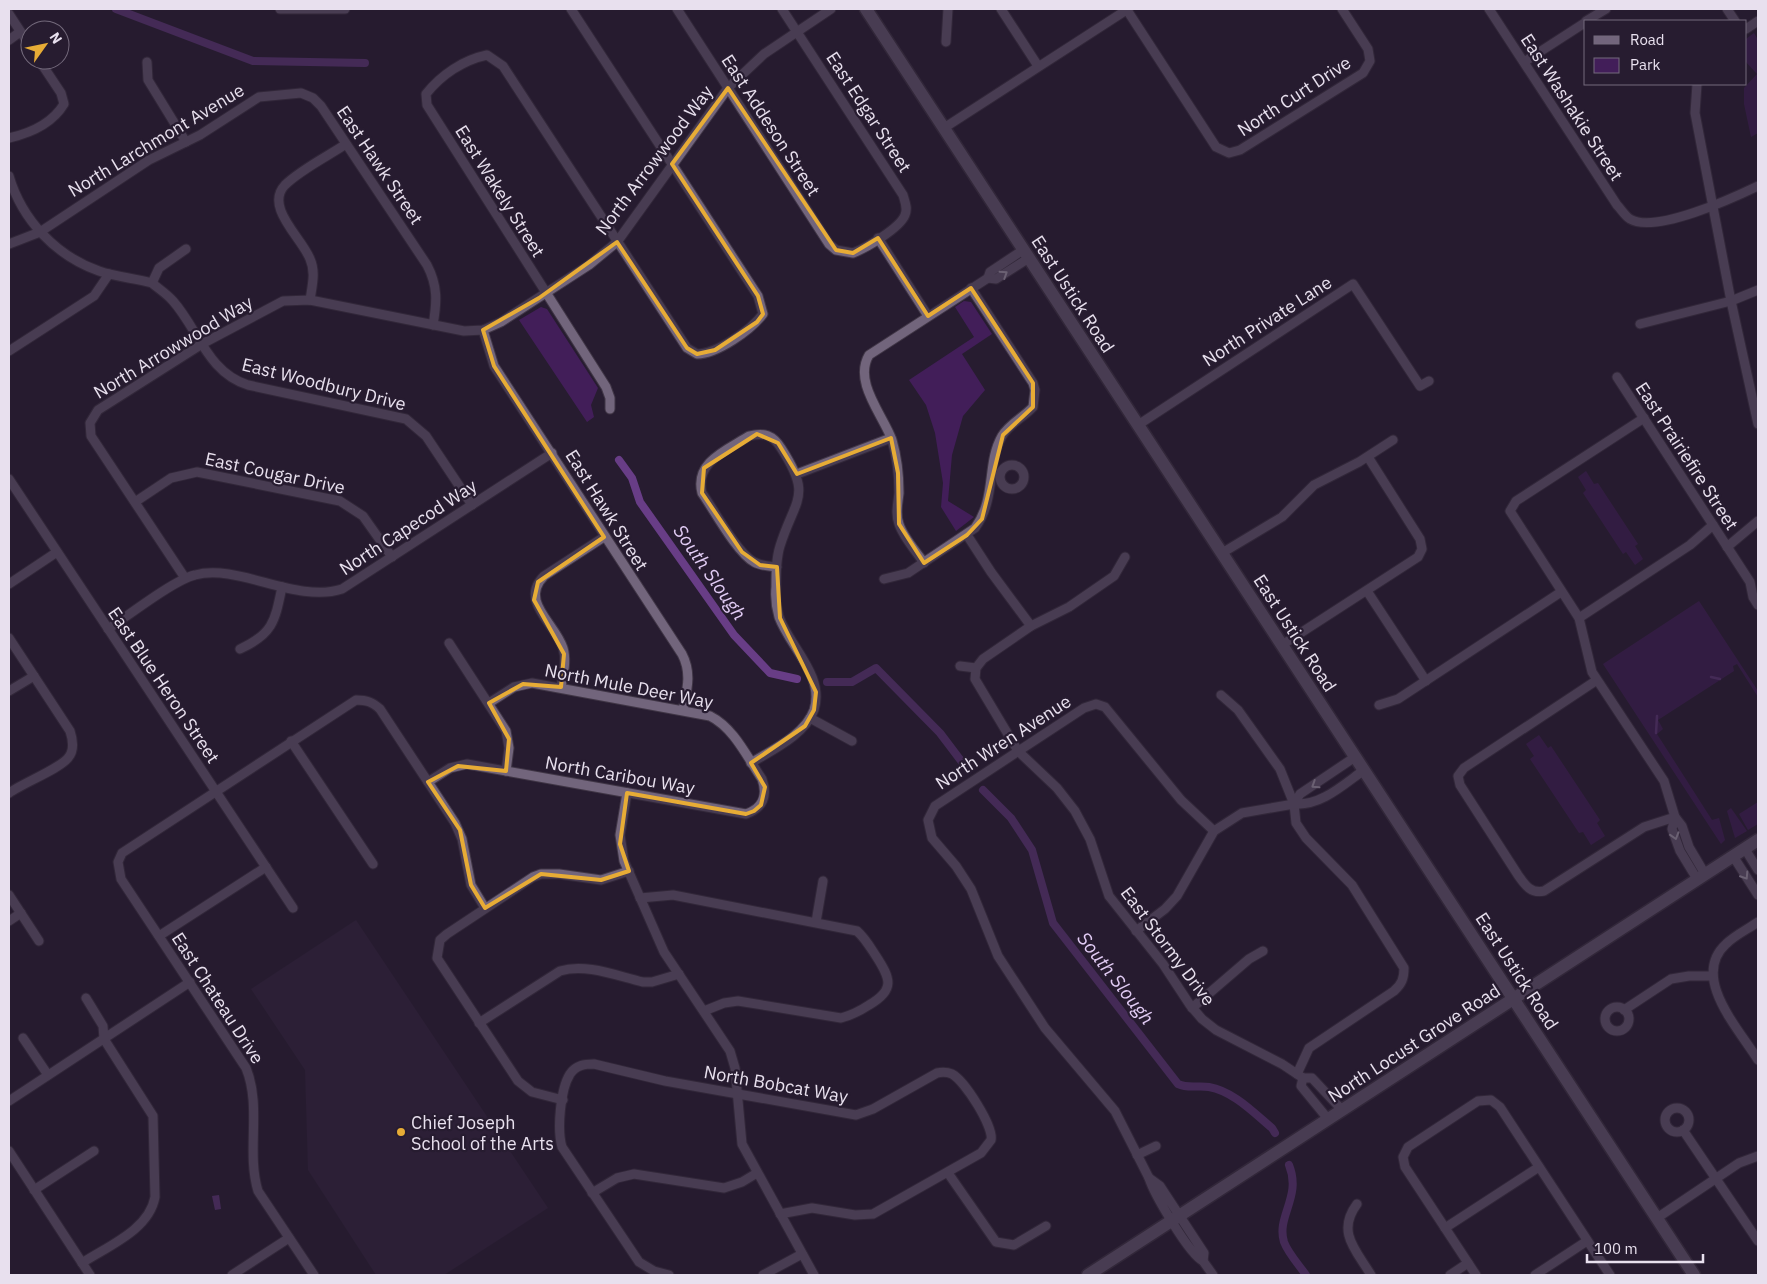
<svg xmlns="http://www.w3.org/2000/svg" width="1767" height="1284" viewBox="0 0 1767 1284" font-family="'IBM Plex Sans',sans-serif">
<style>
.built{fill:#33253e}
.green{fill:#421e59}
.water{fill:#683d86}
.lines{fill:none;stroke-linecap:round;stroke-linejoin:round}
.stream{stroke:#683d86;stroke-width:2.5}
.canal{stroke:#683d86;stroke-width:8}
.street-casing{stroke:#403646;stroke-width:11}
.secondary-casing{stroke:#403646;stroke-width:15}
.street{stroke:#72657c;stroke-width:9}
.secondary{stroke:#72657c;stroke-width:12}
.oneway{stroke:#bfb5c6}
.marked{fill:none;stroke:#e7ac36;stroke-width:4;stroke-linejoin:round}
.poi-dot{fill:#e7ac36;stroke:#271c30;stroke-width:2}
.labels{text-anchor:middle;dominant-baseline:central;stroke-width:4.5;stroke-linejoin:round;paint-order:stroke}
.street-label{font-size:18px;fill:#e8e0ee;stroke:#271c30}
.poi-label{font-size:18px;fill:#e8e0ee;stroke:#271c30;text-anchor:start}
.water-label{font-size:19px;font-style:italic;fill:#e2ccf5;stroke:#271c30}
</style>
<rect width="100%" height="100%" fill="#271c30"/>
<polygon class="built" points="356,920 548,1208 444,1275 376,1275 308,1170 305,1070 251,989"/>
<g class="green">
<polygon points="1754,33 1758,40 1758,133 1751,137 1744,104 1744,88 1757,74 1746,62 1746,39"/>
<polygon points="964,301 971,302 992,334 962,354 985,390 963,416 952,455 948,501 974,517 956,531 941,507 943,483 935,433 926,405 909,380 974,337 955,307"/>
<polygon points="541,307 547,309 598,388 591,405 594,417 587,422 519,320"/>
<polygon points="1586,471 1594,484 1598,483 1638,544 1635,546 1643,559 1635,565 1626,552 1623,554 1583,493 1586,490 1578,477"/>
<polygon points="1699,601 1758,691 1758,697 1737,664 1733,666 1734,671 1658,720 1663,729 1657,734 1712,820 1719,818 1725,840 1721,844 1603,664"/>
<polygon points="1539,735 1548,748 1551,746 1600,820 1597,823 1605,836 1591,845 1583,832 1579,833 1530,759 1534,756 1526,744"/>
<polygon points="1758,802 1758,824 1748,830 1739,814"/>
<polygon points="1731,808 1747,831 1735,838 1727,811"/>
</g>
<polygon class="water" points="219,1195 221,1209 215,1210 212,1196"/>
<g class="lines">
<g class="stream">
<polyline points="1711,677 1720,679"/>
<polyline points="1656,733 1657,716"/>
</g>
<g class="canal">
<polyline points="116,9 253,61 365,63"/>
<polyline points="619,460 632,478 640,502 734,635 770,673 797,679"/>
<polyline points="827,682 852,682 876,668 940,733 968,770"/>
<path d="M983 790 1011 818 1032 850 1053 923 1178 1084C1189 1089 1197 1085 1209 1087 1233 1091 1254 1113 1272 1128L1275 1133"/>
<path d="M1289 1165C1302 1197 1276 1216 1284 1242 1288 1253 1299 1265 1306 1275"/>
</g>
<defs>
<g id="street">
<polyline points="280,9 345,9"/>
<path d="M571 9 758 296 763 314C751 330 717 354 697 354L687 348 503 66 487 55C463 60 441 75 426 94L427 105 606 387 610 398V409"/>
<path d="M677 9 829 244 836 250 853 253C866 248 900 228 905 215 908 208 905 202 903 195L782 9"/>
<polyline points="1001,9 1038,66"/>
<path d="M1489 9 1617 205C1621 209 1625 216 1630 219 1655 234 1733 198 1758 186"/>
<polyline points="1727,9 1735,21"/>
<polyline points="1127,10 1216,147 1229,153 1240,150 1363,73 1370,61 1368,49 1342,9"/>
<polyline points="9,14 30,46"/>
<polyline points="1586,21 1606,9"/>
<polyline points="1746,29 1758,21"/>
<polyline points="9,40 20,32"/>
<polyline points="946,42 948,9"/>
<polyline points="147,62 148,80 186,142"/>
<polyline points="1524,62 1586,22"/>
<polyline points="1697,84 1695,113 1731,301 1758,424"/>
<polyline points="944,128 1128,9"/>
<path d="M9 138C31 133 52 124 64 104L61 93 39 60"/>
<path d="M9 176C22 220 56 256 99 271 116 277 134 278 152 283 159 289 167 294 173 301 198 329 208 373 248 385L406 419 426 436 472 505"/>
<polyline points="878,238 928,316"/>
<path d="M9 244 40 232 149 160 200 135 259 97 301 93 313 98 321 106 427 265C438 286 437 302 433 325"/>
<polyline points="1023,250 990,272 988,278 996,279 1029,258"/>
<polyline points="152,283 159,268 186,249"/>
<path d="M310 300C312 286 316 272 310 259 302 238 264 207 285 185 300 170 328 156 346 144"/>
<polyline points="1640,324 1731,301 1758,290"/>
<path d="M483 330 494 366 682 654C692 673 687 690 683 710"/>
<polyline points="9,351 94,296 109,274"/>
<polyline points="1617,377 1750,582 1753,597 1758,605"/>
<polyline points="1138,425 1353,284 1420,386 1429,381"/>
<circle cx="1012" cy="477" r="12"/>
<polyline points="797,474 891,438"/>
<polyline points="9,479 293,908"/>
<polyline points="135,502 171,478 197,472 340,501 363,516 392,557"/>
<polyline points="967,535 991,572 1031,626"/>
<polyline points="1727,547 1758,521"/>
<polyline points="1222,553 1282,517 1314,485 1359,462 1393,440"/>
<polyline points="1125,557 1114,576 1069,607 1031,626 983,659 976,668 975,679 1018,751 1057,788 1075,811 1090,839 1109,896 1163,964 1190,1005 1202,1019 1216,1030 1282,1064 1303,1078"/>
<path d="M924 563C916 551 903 537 899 524 895 514 898 503 899 493 899 475 897 457 892 440 883 415 853 382 869 355L988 278"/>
<polyline points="185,578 91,436 90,423 98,410 202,344 283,301 310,300 464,331 483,330 501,322 589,265 617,242 728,88 764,54 831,9"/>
<path d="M884 579 908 573 975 528C997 498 986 464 1002 436 1009 424 1024 417 1033 407L1035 390 1033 383 971 288"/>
<polyline points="9,584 57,552"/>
<polyline points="1367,591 1426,681"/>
<polyline points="1579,618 1690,545 1713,525"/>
<path d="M108 629C129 615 174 580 195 575 238 563 296 604 342 589L552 453"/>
<path d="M9 638 70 731C73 740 75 750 68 758 59 769 23 783 9 793"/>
<polyline points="449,643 506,731 509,748 506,771"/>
<polyline points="1282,645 1418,557 1422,549 1420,539 1368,457"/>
<path d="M240 649C273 634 275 621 282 587"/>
<polyline points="960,666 976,668"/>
<path d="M1597 680 1464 768 1458 776 1460 785 1518 875C1525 885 1531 894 1544 891L1644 827 1675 817 1664 781 1592 672 1579 618 1510 511 1516 501 1644 418"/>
<path d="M561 687C563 674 567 661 563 648 555 623 519 601 544 576L604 537"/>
<polyline points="9,691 34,676"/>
<path d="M1221 695 1238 710 1280 769 1294 804 1296 823 1306 838 1352 885 1404 968C1404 978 1402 984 1394 991L1309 1048 1297 1074"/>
<polyline points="1379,705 1398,699 1561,592"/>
<polyline points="810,718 852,741"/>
<polyline points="291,741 373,864"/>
<path d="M1355 757 1300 794 1294 804C1321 806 1343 785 1364 770"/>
<path d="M751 763C772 750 805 735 814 710 825 676 790 647 779 617 776 607 775 597 776 587 776 573 776 559 780 546 795 498 813 497 781 448 773 435 764 432 749 436 727 450 694 462 702 493 714 510 737 553 754 562 761 566 769 566 777 567"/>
<path d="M428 782 450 768 467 764 746 814C763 808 768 796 762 779 747 757 734 728 710 716L532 683 514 687 489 703"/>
<polyline points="627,793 620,835 624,861 664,952 730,1051 735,1068 742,1144 814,1275"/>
<polyline points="1745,849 1758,870"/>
<polyline points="1733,856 1758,895"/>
<polyline points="1697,879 1680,851 1672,829 1675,817 1682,826 1689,847 1705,874"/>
<polyline points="9,895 39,941"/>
<path d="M640 898 673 895 857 931C865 938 870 947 876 956 891 979 895 990 869 1005 860 1011 852 1015 841 1018L738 1001 724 1003 704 1011"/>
<polyline points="9,921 21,913"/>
<polyline points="816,922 823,881"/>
<path d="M1758 922C1748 929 1735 935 1726 944 1690 977 1739 1029 1758 1060"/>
<polyline points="1136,931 1165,909 1177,896 1214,831 1242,813 1294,804"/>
<polyline points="159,936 266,867"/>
<circle cx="1617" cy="1019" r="12"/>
<polyline points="1192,1008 1249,959 1263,951"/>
<polyline points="1624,1010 1671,979 1689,976 1712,976"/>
<path d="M479 1023 560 971C586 963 617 976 643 982H652L679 974"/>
<polyline points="23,1038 48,1075"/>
<polyline points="563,1100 532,1092 518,1081 437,958 440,940 447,934 533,877 541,874 559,874 601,880 629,871"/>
<polyline points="9,1101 190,982"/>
<circle cx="1677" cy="1120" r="12"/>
<polyline points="1328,1119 1301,1086 1303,1078 1312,1078 1342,1110"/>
<polyline points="1683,1130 1758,1241"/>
<polyline points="9,1151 90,1275"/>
<polyline points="1137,1155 1156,1146"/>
<polyline points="948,1173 996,1242 1014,1245 1046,1226"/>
<polyline points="1149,1178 1115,1111 1045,1028 998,956 971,889 956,866 932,838 928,820 935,806 1084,708 1096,704 1105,707 1181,800 1214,831"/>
<path d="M1149 1178 1160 1186 1204 1253 1203 1261C1189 1254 1154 1194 1149 1178Z"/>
<polyline points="34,1190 94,1151"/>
<polyline points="592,1193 617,1178 634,1174 724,1188 742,1182 757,1173"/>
<path d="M1357 1204C1336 1232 1356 1250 1371 1275"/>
<polyline points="1657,1218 1739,1163 1758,1156"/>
<polyline points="1445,1228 1539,1167"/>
<polyline points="1203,1261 1213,1275"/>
<path d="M82 1263C108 1246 149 1230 155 1197L153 1116 104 1039 103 1026 86 998"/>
<polyline points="232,1275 289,1238"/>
<path d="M314 1275 258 1191C246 1151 262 1107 246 1068L121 879 118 862 122 853 356 700C367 700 372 702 380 709L455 823 462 839 471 885 485 908"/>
<path d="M669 1275 654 1271 639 1262 562 1147C557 1130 560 1090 570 1074 576 1065 585 1064 594 1064L665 1081 856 1115 873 1109 937 1073C942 1072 947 1072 952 1074 965 1081 994 1127 991 1140L981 1153 873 1214 855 1215 812 1208 780 1214"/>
<polyline points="763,1275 802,1254"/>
<polyline points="1450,1275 1468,1263"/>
<polyline points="1476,1275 1405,1167 1403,1157 1408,1147 1478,1101 1491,1100 1500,1107 1610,1275"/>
<polyline points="1535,1275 1587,1241"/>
</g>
<g id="secondary">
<polyline points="866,9 1694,1275"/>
<polyline points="1088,1275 1758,840"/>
</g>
</defs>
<use href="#street" class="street-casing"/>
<use href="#secondary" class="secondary-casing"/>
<use href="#street" class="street"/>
<use href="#secondary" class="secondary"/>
</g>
<defs><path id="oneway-chevron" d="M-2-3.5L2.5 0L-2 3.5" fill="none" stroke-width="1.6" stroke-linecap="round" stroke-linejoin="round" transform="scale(1.25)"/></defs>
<g class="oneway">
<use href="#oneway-chevron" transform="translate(1004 274) rotate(-33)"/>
<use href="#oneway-chevron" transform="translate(1315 785) rotate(147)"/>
<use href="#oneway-chevron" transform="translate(1675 836) rotate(73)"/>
<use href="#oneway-chevron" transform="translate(1745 876) rotate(57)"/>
</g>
<path d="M0 0H1767V1284H0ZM728 88 836 250 853 253 878 238 928 316 971 288 1033 383V407L1003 435 982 519 967 535 924 563 899 524 898 473 891 438 797 474 778 443 757 434 704 468 702 493 742 552 760 565 777 567 780 618 816 692 814 710 805 726 751 763 765 787 761 805 754 811 746 814 627 793 620 844 629 871 601 880 541 874 485 908 471 885 460 830 428 782 458 766 506 771 509 739 489 703 523 684 561 687 564 654 534 600 538 582 604 537 494 366 483 330 539 298 617 242 687 348 697 354 715 350 757 322 763 314 758 296 672 164Z" fill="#271c30" fill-opacity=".55" fill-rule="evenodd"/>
<path class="marked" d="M728 88 836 250 853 253 878 238 928 316 971 288 1033 383V407L1003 435 982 519 967 535 924 563 899 524 898 473 891 438 797 474 778 443 757 434 704 468 702 493 742 552 760 565 777 567 780 618 816 692 814 710 805 726 751 763 765 787 761 805 754 811 746 814 627 793 620 844 629 871 601 880 541 874 485 908 471 885 460 830 428 782 458 766 506 771 509 739 489 703 523 684 561 687 564 654 534 600 538 582 604 537 494 366 483 330 539 298 617 242 687 348 697 354 715 350 757 322 763 314 758 296 672 164Z"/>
<circle class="poi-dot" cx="401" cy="1132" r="5"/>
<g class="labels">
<g class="street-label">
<text transform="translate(1294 96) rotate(-33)">North Curt Drive</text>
<text transform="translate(1572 107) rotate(57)">East Washakie Street</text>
<text transform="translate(869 112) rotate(57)">East Edgar Street</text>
<text transform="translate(771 125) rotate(57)">East Addeson Street</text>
<text transform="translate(156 140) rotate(-31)">North Larchmont Avenue</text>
<text transform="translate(654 160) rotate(-53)">North Arrowwood Way</text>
<text transform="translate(380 165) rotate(56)">East Hawk Street</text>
<text transform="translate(500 191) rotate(58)">East Wakely Street</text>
<text transform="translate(1073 294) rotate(57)">East Ustick Road</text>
<text transform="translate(1267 321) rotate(-33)">North Private Lane</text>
<text transform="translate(173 347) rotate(-31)">North Arrowwood Way</text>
<text transform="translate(324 384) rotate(14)">East Woodbury Drive</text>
<text transform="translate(1687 456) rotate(57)">East Prairiefire Street</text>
<text transform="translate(275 473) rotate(12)">East Cougar Drive</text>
<text transform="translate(607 510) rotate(58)">East Hawk Street</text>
<text transform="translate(408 527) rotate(-33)">North Capecod Way</text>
<text transform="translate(1295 633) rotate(57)">East Ustick Road</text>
<text transform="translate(164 685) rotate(56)">East Blue Heron Street</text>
<text transform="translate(629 686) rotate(11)">North Mule Deer Way</text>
<text transform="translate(1003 742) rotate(-33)">North Wren Avenue</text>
<text transform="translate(620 775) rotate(10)">North Caribou Way</text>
<text transform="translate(1168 946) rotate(53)">East Stormy Drive</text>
<text transform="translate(1517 971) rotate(57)">East Ustick Road</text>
<text transform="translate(218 998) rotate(57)">East Chateau Drive</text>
<text transform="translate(1414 1043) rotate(-33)">North Locust Grove Road</text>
<text transform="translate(776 1084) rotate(10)">North Bobcat Way</text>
</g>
<g class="poi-label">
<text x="411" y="1122">Chief Joseph<tspan x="411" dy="21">School of the Arts</tspan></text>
</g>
<g class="water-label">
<text transform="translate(710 572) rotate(55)">South Slough</text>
<text transform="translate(1116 978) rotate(52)">South Slough</text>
</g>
</g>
<rect width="1767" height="1284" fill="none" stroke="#e8e0ee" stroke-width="20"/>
<rect x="1584" y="20" width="162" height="65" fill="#271c30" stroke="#746a7c"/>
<rect x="1594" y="36" width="25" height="8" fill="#72657c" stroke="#746a7c"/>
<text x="1630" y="45" font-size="15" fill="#e8e0ee">Road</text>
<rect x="1594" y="58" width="25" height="15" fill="#421e59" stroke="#746a7c"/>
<text x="1630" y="70" font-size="15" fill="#e8e0ee">Park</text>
<g transform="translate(45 45) rotate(57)"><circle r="24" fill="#271c30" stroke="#746a7c"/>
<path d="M0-4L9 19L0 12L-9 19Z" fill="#e7ac36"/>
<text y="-8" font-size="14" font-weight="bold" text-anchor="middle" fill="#e8e0ee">N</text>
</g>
<path d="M1587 1254v8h116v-8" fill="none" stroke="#e8e0ee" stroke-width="2.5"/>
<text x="1594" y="1254" font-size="15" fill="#e8e0ee" stroke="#271c30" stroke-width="4" paint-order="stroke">100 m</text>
</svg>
